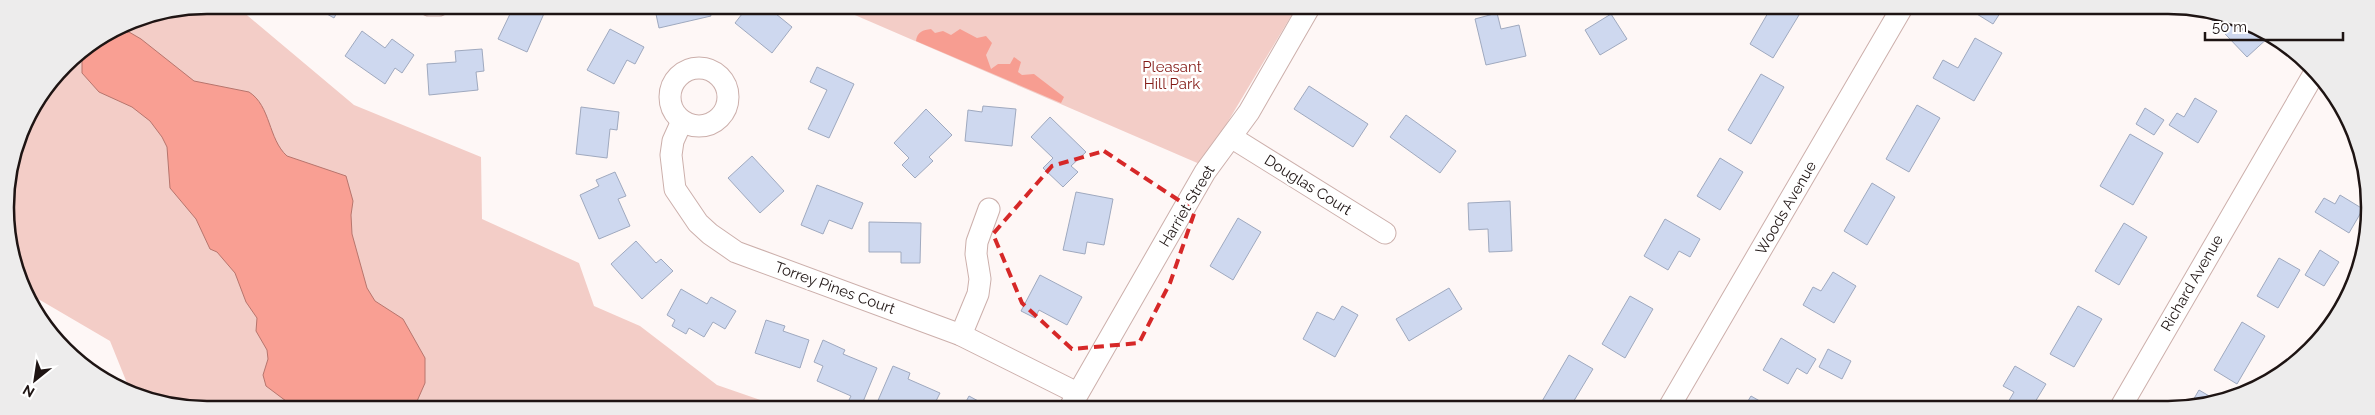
<svg xmlns="http://www.w3.org/2000/svg" width="2375" height="415" viewBox="0 0 2375 415" font-family="Raleway,sans-serif">
<style>
.green{fill:#f3cdc7}
.forest{fill:#f79d91}
.water{fill:#f99f93;stroke:#b7756d}
.building{fill:#ced8ef;stroke:#9fa9bf}
.lines{fill:none;stroke-linecap:round;stroke-linejoin:round}
.street-casing{stroke:#ccafab;stroke-width:23}
.street{stroke:#fff;stroke-width:21}
.marked{fill:none;stroke:#d62828;stroke-width:4;stroke-dasharray:10 6;stroke-linejoin:round}
.labels{text-anchor:middle;dominant-baseline:central;stroke-width:5;stroke-linejoin:round;paint-order:stroke}
.park-label{font-size:15px;fill:#841b17;stroke:#fff}
.street-label{font-size:15px;fill:#1e1413;stroke:#fff}
.rim{fill:none;stroke:#1e1413;stroke-width:2.5}
</style>
<rect width="100%" height="100%" fill="#fef7f6"/>
<g class="green">
<polygon points="208,5 235,5 354,105 481,157 482,219 579,263 594,306 640,326 717,385 786,409 181,408 131,393 110,341 28,293 16,272 5,195 21,130 65,64 130,20"/>
<polygon points="834,6 1297,6 1202,165"/>
</g>
<path class="forest" d="M931 29 935 33 943 31 951 35 960 29 977 38 986 36 992 43 986 55 991 69 998 64H1010L1014 57 1021 62 1018 72 1022 75 1034 74 1064 97 1061 103 916 41C917 32 923 30 931 29Z"/>
<path class="water" d="M129 32 141 39 194 81 249 92C271 106 268 139 287 156L346 176 353 201 351 215 352 234 367 288 375 301 403 319 425 358V383L414 408H366L358 403H348L319 408H303L295 406 286 401 266 386 263 375 268 359 267 350 256 331 257 318 246 302 235 273 217 252 210 249 196 219 170 188 167 147 162 137 150 121 132 107 99 92 82 73V58L87 49 106 37Z"/>
<g class="building">
<polygon points="311,5 341,5 334,18"/>
<polygon points="509,5 538,5 546,9 527,52 498,39 510,14 506,12"/>
<polygon points="654,5 708,5 711,16 659,28"/>
<polygon points="749,5 765,5 792,27 772,53 735,23"/>
<polygon points="1772,6 1795,6 1802,10 1773,58 1750,44"/>
<polygon points="1975,7 2004,7 1993,24 1972,11"/>
<polygon points="1497,13 1501,29 1519,25 1526,56 1486,65 1475,19"/>
<polygon points="2213,13 2265,31 2270,36 2247,57 2209,17"/>
<polygon points="1611,14 1627,39 1600,55 1585,30"/>
<polygon points="610,29 644,47 635,64 627,60 614,84 587,70"/>
<polygon points="362,31 385,48 392,39 414,55 402,73 395,68 385,84 345,56"/>
<polygon points="1975,38 2002,53 1974,101 1933,78 1943,60 1958,68"/>
<polygon points="482,49 484,71 476,72 478,90 429,95 427,64 456,62 455,51"/>
<polygon points="817,67 854,84 829,138 808,129 827,90 810,82"/>
<polygon points="1761,74 1784,87 1751,144 1728,130"/>
<polygon points="1309,86 1368,124 1353,147 1294,109"/>
<polygon points="2195,98 2217,111 2198,143 2169,125 2177,113 2184,117"/>
<polygon points="1917,105 1940,118 1909,172 1886,159"/>
<polygon points="983,106 1016,109 1012,146 965,141 968,110 982,112"/>
<polygon points="581,107 619,112 617,130 610,129 607,158 576,154"/>
<polygon points="2145,108 2164,120 2154,135 2136,124"/>
<polygon points="926,109 952,135 929,157 933,161 915,178 902,165 909,158 894,143"/>
<polygon points="1406,115 1456,151 1440,173 1390,137"/>
<polygon points="1050,117 1086,152 1071,166 1078,172 1063,187 1043,168 1053,158 1031,137"/>
<polygon points="2130,134 2163,153 2133,205 2100,186"/>
<polygon points="752,156 784,191 760,213 728,178"/>
<polygon points="1720,158 1743,172 1720,210 1697,196"/>
<polygon points="615,172 626,196 618,199 630,226 599,239 580,195 599,186 596,180"/>
<polygon points="1872,183 1895,197 1867,245 1844,231"/>
<polygon points="817,185 863,203 852,229 829,220 823,234 801,225"/>
<polygon points="1076,192 1113,199 1104,245 1087,242 1085,254 1063,250"/>
<polygon points="2340,195 2363,209 2349,233 2315,212 2324,198 2335,204"/>
<polygon points="1510,201 1512,251 1489,252 1488,229 1469,230 1468,203"/>
<polygon points="1238,218 1261,232 1233,280 1210,266"/>
<polygon points="1665,219 1700,239 1690,257 1679,251 1668,270 1644,256"/>
<polygon points="869,222 921,223 920,263 901,263 901,252 869,252"/>
<polygon points="2124,223 2147,237 2119,285 2095,271"/>
<polygon points="636,241 656,263 661,259 673,271 642,299 611,264"/>
<polygon points="2320,250 2339,262 2324,286 2305,275"/>
<polygon points="2279,258 2300,270 2278,308 2257,296"/>
<polygon points="1833,272 1856,286 1834,323 1803,305 1813,287 1821,291"/>
<polygon points="1040,275 1082,297 1067,325 1039,310 1035,318 1021,311"/>
<polygon points="1449,288 1462,309 1409,341 1396,319"/>
<polygon points="681,289 707,304 711,297 736,311 725,329 713,322 704,337 689,328 686,334 672,326 675,320 667,315"/>
<polygon points="1630,296 1653,309 1625,358 1602,344"/>
<polygon points="1342,306 1358,315 1335,357 1303,339 1317,312 1334,320"/>
<polygon points="2078,306 2102,319 2074,367 2050,354"/>
<polygon points="766,320 785,326 783,331 809,340 800,368 755,353"/>
<polygon points="2242,322 2265,336 2237,384 2214,370"/>
<polygon points="1781,338 1816,359 1807,374 1797,368 1788,384 1763,370"/>
<polygon points="823,340 845,350 843,354 877,368 860,409 847,404 851,396 817,381 823,366 814,362"/>
<polygon points="1828,349 1851,361 1842,379 1819,367"/>
<polygon points="1569,355 1593,369 1569,409 1551,409 1541,403"/>
<polygon points="893,366 910,373 908,379 940,393 932,409 885,409 876,405"/>
<polygon points="2015,366 2046,384 2035,402 2048,409 2004,409 2014,392 2003,386"/>
<polygon points="2199,390 2216,400 2189,407"/>
<polygon points="969,396 993,409 962,409"/>
<polygon points="1751,396 1772,408 1771,409 1743,409"/>
</g>
<g class="lines">
<defs>
<g id="street">
<polyline points="429,5 439,5"/>
<circle cx="699" cy="97" r="29"/>
<polyline points="682,121 673,141 671,155 675,189 698,223 710,234 736,252 961,335 1077,393"/>
<polyline points="1231,137 1385,233"/>
<polyline points="961,335 978,294 980,279 976,254 977,242 989,209"/>
<polyline points="1069,409 1205,172 1249,112 1310,6"/>
<polyline points="1668,409 1903,6"/>
<polyline points="2119,410 2315,72"/>
</g>
</defs>
<use href="#street" class="street-casing"/>
<use href="#street" class="street"/>
</g>
<path class="marked" d="M1104 151 1195 211 1170 283 1139 343 1072 349 1022 303 993 234 1052 166Z"/>
<g class="labels">
<g class="park-label">
<text x="1172" y="67">Pleasant<tspan x="1172" dy="17">Hill Park</tspan></text>
</g>
<g class="street-label">
<text transform="translate(1308 185) rotate(32)">Douglas Court</text>
<text transform="translate(1187 206) rotate(-59)">Harriet Street</text>
<text transform="translate(1786 208) rotate(-60)">Woods Avenue</text>
<text transform="translate(2192 283) rotate(-60)">Richard Avenue</text>
<text transform="translate(835 288) rotate(20)">Torrey Pines Court</text>
</g>
</g>
<path d="M0 0H2375V415H0ZM207 14H2168A193 193 0 0 1 2361 207V208A193 193 0 0 1 2168 401H207A193 193 0 0 1 14 208V207A193 193 0 0 1 207 14Z" fill="#edecec" fill-rule="evenodd"/>
<path class="rim" d="M207 14H2168A193 193 0 0 1 2361 207V208A193 193 0 0 1 2168 401H207A193 193 0 0 1 14 208V207A193 193 0 0 1 207 14Z"/>
<g transform="translate(35 380) rotate(210)" stroke="#ffffff" stroke-width="4" paint-order="stroke">
<path d="M0-4L9 19L0 12L-9 19Z" fill="#1e1413"/>
<text y="-8" font-size="14" font-weight="bold" text-anchor="middle" fill="#1e1413">N</text>
</g>
<path d="M2205 32v8h138v-8" fill="none" stroke="#1e1413" stroke-width="2.5"/>
<text x="2212" y="32" font-size="15" fill="#1e1413" stroke="#ffffff" stroke-width="4" paint-order="stroke">50 m</text>
</svg>
